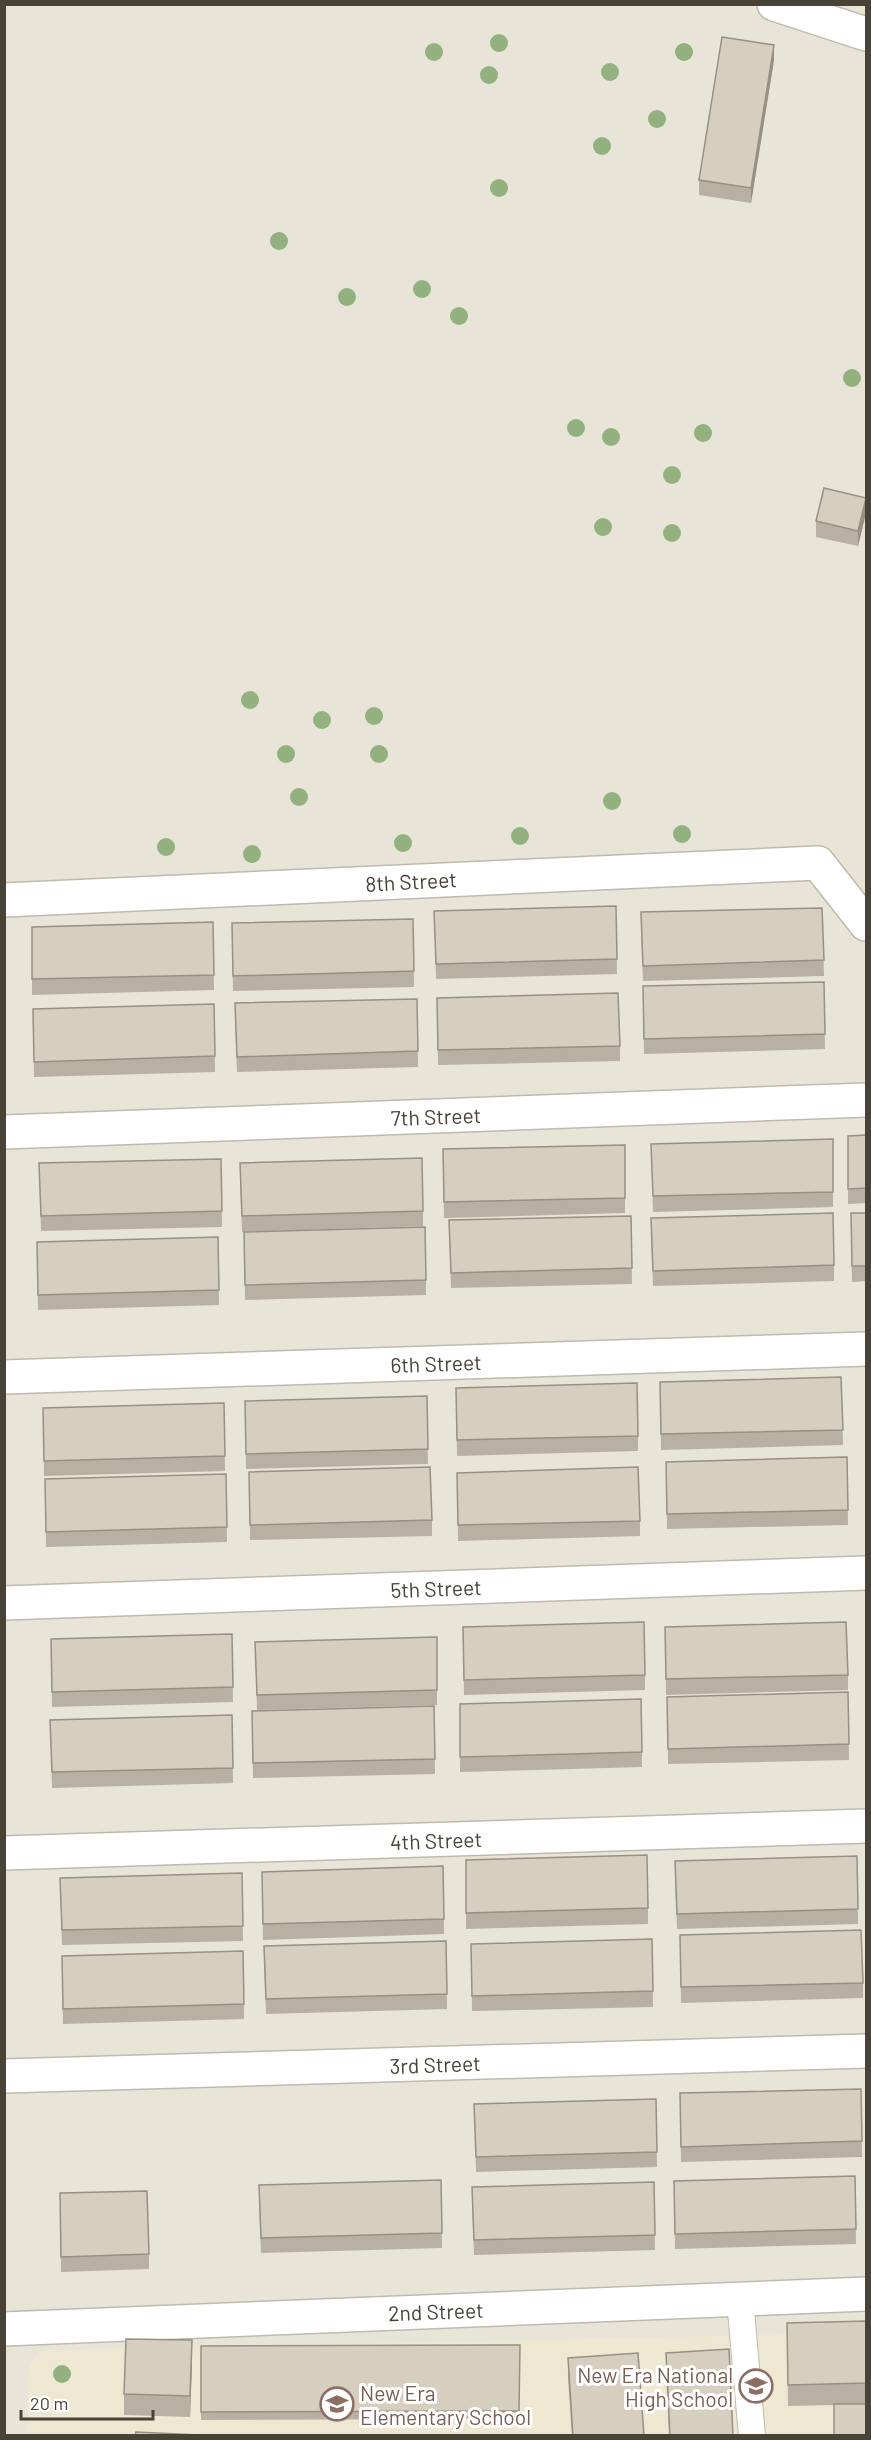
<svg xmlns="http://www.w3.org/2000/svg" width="871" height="2440" viewBox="0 0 871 2440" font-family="Barlow,sans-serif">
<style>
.residential{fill:#e8e4d7}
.education{fill:#eee8d2}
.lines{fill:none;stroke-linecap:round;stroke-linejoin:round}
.service-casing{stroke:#c0baab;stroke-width:28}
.minor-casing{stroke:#c0baab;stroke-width:36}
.service{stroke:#fff;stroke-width:26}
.minor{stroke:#fff;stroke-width:33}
.tree{fill:#93b17f}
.wall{fill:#b8b1a3}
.shaded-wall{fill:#969085}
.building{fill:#d6cebe;stroke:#969085;stroke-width:1.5}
.labels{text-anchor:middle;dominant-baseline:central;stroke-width:6;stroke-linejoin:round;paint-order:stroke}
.street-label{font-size:21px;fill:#484237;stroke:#fff}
.education-label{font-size:21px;fill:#785e54;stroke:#fff;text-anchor:end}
</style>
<rect width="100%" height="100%" fill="#f4f2e9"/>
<polygon class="residential" points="5,5 866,5 866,2435 5,2436"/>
<polygon class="education" points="866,2333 866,2435 26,2436 29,2365 39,2352 47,2350"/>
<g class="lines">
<defs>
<polyline id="service" points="740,2299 752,2436"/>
<g id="minor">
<polyline points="774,4 866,34"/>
<polyline points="4,900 818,863 866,924"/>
<polyline points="4,1132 866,1100"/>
<polyline points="4,1377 866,1349"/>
<polyline points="4,1603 866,1573"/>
<polyline points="4,1853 866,1826"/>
<polyline points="4,2076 866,2051"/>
<polyline points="4,2329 866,2294"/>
</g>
</defs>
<use href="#service" class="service-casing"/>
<use href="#minor" class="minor-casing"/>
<use href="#service" class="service"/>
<use href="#minor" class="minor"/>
</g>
<g class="tree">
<circle cx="499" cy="43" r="9"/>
<circle cx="434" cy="52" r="9"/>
<circle cx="684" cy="52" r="9"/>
<circle cx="610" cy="72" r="9"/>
<circle cx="489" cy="75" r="9"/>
<circle cx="657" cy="119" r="9"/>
<circle cx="602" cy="146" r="9"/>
<circle cx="499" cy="188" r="9"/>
<circle cx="279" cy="241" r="9"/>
<circle cx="422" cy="289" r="9"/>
<circle cx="347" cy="297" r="9"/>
<circle cx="459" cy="316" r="9"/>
<circle cx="852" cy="378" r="9"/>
<circle cx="576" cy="428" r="9"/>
<circle cx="703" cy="433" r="9"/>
<circle cx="611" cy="437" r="9"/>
<circle cx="672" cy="475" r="9"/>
<circle cx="603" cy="527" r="9"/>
<circle cx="672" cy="533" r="9"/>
<circle cx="250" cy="700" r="9"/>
<circle cx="374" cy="716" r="9"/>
<circle cx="322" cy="720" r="9"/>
<circle cx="286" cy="754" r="9"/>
<circle cx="379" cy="754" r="9"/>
<circle cx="299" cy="797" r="9"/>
<circle cx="612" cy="801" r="9"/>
<circle cx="682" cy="834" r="9"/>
<circle cx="520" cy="836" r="9"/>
<circle cx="403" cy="843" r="9"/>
<circle cx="166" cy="847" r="9"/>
<circle cx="252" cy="854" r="9"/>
<circle cx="62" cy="2374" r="9"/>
</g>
<g class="wall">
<polygon points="774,60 751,203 699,195 699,180"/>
<polygon points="866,513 858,546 816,537 816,521"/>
<polygon points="616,906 617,974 436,979 434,911"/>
<polygon points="822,908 824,976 643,981 641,928"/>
<polygon points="413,919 414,987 233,991 232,938"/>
<polygon points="213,922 214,990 32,995 32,927"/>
<polygon points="824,982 825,1049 644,1054 643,986"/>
<polygon points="437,998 620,1046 620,1061 438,1065"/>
<polygon points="417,999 418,1067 237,1072 235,1019"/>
<polygon points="214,1004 215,1072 34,1077 33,1009"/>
<polygon points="867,1135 867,1203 848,1204 848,1136"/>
<polygon points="833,1139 833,1207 653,1212 651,1144"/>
<polygon points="625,1145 625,1213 444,1218 443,1149"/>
<polygon points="221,1159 222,1227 41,1231 39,1163"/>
<polygon points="240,1178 423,1211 423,1226 242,1232"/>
<polygon points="867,1213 867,1281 852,1282 851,1229"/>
<polygon points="631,1216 632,1284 451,1288 449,1220"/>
<polygon points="244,1232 426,1280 426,1295 245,1300"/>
<polygon points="651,1233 834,1265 834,1281 653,1286"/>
<polygon points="218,1237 219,1305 38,1310 37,1257"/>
<polygon points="841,1377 843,1445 661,1450 660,1382"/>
<polygon points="456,1388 638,1436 638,1451 457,1456"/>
<polygon points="427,1396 428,1464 246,1469 245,1401"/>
<polygon points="224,1403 225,1471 44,1476 43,1408"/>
<polygon points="847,1457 848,1525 667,1529 666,1462"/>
<polygon points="249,1472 432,1520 432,1536 250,1540"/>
<polygon points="457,1473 640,1521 640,1536 458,1541"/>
<polygon points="226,1474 227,1542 46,1547 45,1479"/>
<polygon points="665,1627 848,1675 848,1690 666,1695"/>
<polygon points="232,1634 233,1702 52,1707 51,1639"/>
<polygon points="437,1637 437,1705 257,1710 255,1642"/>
<polygon points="463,1642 645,1675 645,1690 464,1695"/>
<polygon points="848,1692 849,1760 668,1764 667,1697"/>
<polygon points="460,1704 642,1752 642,1767 460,1772"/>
<polygon points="434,1706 435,1774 253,1778 252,1711"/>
<polygon points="232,1715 233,1783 52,1788 50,1720"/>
<polygon points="857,1856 858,1924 677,1929 675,1876"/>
<polygon points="466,1860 648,1908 648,1924 466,1929"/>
<polygon points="443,1866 444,1934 263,1940 262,1872"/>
<polygon points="242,1873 243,1941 62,1945 60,1878"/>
<polygon points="680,1935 863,1983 863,1998 681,2003"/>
<polygon points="652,1939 653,2007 472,2011 471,1944"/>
<polygon points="446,1941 447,2009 266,2014 264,1961"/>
<polygon points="62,1971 244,2004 244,2019 63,2024"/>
<polygon points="861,2089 862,2157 681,2162 680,2109"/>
<polygon points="656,2099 657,2167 476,2172 474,2104"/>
<polygon points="855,2176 856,2244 675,2249 674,2181"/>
<polygon points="441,2180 442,2248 261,2253 259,2200"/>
<polygon points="654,2182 655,2250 474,2255 472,2202"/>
<polygon points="60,2193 149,2254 149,2269 61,2272"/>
<polygon points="867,2321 867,2436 834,2405 788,2406 787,2323"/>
<polygon points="520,2345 519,2419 201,2420 201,2346"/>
<polygon points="666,2353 733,2436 669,2436 666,2374"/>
<polygon points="568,2358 644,2436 572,2436 568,2379"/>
<polygon points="192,2361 190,2417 124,2415 124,2394"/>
</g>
<g class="shaded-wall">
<polygon points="774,45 774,60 751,203 751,188"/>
<polygon points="866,498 866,513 858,546 858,531"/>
<polygon points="192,2340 192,2361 190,2417 190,2396"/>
</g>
<g class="building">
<polygon points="722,37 774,45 751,188 699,180"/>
<polygon points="824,488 866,498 858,531 816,521"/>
<polygon points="616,906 617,959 436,964 434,911"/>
<polygon points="822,908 824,960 643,966 641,912"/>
<polygon points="413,919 414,971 233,976 232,923"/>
<polygon points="213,922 214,975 32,979 32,927"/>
<polygon points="824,982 825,1034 644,1039 643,986"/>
<polygon points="618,993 620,1046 438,1050 437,998"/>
<polygon points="417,999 418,1051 237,1057 235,1003"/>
<polygon points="214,1004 215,1056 34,1062 33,1009"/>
<polygon points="867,1135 867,1188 848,1189 848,1136"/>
<polygon points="833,1139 833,1192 653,1196 651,1144"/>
<polygon points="625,1145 625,1198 444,1202 443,1149"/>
<polygon points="422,1158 423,1211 242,1216 240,1163"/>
<polygon points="221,1159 222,1211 41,1216 39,1163"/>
<polygon points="833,1213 834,1265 653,1271 651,1218"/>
<polygon points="851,1213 867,1213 867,1266 852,1266"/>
<polygon points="631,1216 632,1268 451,1273 449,1220"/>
<polygon points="425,1227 426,1280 245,1285 244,1232"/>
<polygon points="218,1237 219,1290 38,1295 37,1242"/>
<polygon points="841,1377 843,1430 661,1434 660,1382"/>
<polygon points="637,1383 638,1436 457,1440 456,1388"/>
<polygon points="427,1396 428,1449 246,1454 245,1401"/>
<polygon points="224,1403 225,1456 44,1461 43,1408"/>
<polygon points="847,1457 848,1510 667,1514 666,1462"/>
<polygon points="430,1467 432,1520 250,1525 249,1472"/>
<polygon points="638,1467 640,1521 458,1525 457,1473"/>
<polygon points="226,1474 227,1527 46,1532 45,1479"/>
<polygon points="644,1622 645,1675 464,1680 463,1627"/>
<polygon points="846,1622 848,1675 666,1679 665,1627"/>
<polygon points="232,1634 233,1687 52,1692 51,1639"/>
<polygon points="437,1637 437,1690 257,1695 255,1642"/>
<polygon points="848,1692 849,1744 668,1749 667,1697"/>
<polygon points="641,1699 642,1752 460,1757 460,1704"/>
<polygon points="434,1706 435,1759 253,1763 252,1711"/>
<polygon points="232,1715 233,1768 52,1772 50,1720"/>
<polygon points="647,1855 648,1908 466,1913 466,1860"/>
<polygon points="857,1856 858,1909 677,1914 675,1861"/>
<polygon points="443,1866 444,1919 263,1924 262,1872"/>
<polygon points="242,1873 243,1926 62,1930 60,1878"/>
<polygon points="861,1930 863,1983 681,1987 680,1935"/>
<polygon points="652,1939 653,1991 472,1996 471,1944"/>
<polygon points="446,1941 447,1994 266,1999 264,1946"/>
<polygon points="243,1951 244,2004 63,2009 62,1956"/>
<polygon points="861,2089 862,2141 681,2147 680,2093"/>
<polygon points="656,2099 657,2152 476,2157 474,2104"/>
<polygon points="855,2176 856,2229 675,2234 674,2181"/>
<polygon points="441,2180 442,2233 261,2238 259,2185"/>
<polygon points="654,2182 655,2235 474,2240 472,2187"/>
<polygon points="147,2191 149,2254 61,2257 60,2193"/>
<polygon points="867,2321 867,2383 788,2385 787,2323"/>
<polygon points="126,2339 192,2340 190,2396 124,2394"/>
<polygon points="520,2345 519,2411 201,2412 201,2346"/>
<polygon points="729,2349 733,2436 670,2436 666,2353"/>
<polygon points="638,2353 644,2436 573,2436 568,2358"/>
<rect x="834" y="2404" width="33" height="32"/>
<polygon points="136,2432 199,2435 199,2436 135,2436"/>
</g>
<defs>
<symbol id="school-ring" viewBox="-11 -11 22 22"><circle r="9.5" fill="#fff" stroke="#8d6e63" stroke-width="1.5"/><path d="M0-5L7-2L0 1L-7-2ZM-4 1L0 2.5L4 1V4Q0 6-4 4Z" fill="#8d6e63"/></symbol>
</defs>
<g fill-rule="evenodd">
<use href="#school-ring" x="737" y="2367" width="38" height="38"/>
<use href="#school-ring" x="318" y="2385" width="38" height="38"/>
</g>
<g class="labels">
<g class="street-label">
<text transform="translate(411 881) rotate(-3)">8th Street</text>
<text transform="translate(436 1116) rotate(-2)">7th Street</text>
<text transform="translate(436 1363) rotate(-2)">6th Street</text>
<text transform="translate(436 1588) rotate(-2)">5th Street</text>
<text transform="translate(436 1840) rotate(-2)">4th Street</text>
<text transform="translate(435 2064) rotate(-2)">3rd Street</text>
<text transform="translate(436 2311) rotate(-2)">2nd Street</text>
</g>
<g class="education-label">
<text x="733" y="2374">New Era National<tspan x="733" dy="24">High School</tspan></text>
<text x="360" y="2392" text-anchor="start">New Era<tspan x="360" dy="24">Elementary School</tspan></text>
</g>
</g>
<rect width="871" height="2440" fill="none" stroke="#484237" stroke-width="12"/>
<path d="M21 2410v9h132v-9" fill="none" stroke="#484237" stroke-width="3"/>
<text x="30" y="2410" font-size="18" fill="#484237" stroke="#ffffff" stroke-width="4.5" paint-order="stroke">20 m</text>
</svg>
